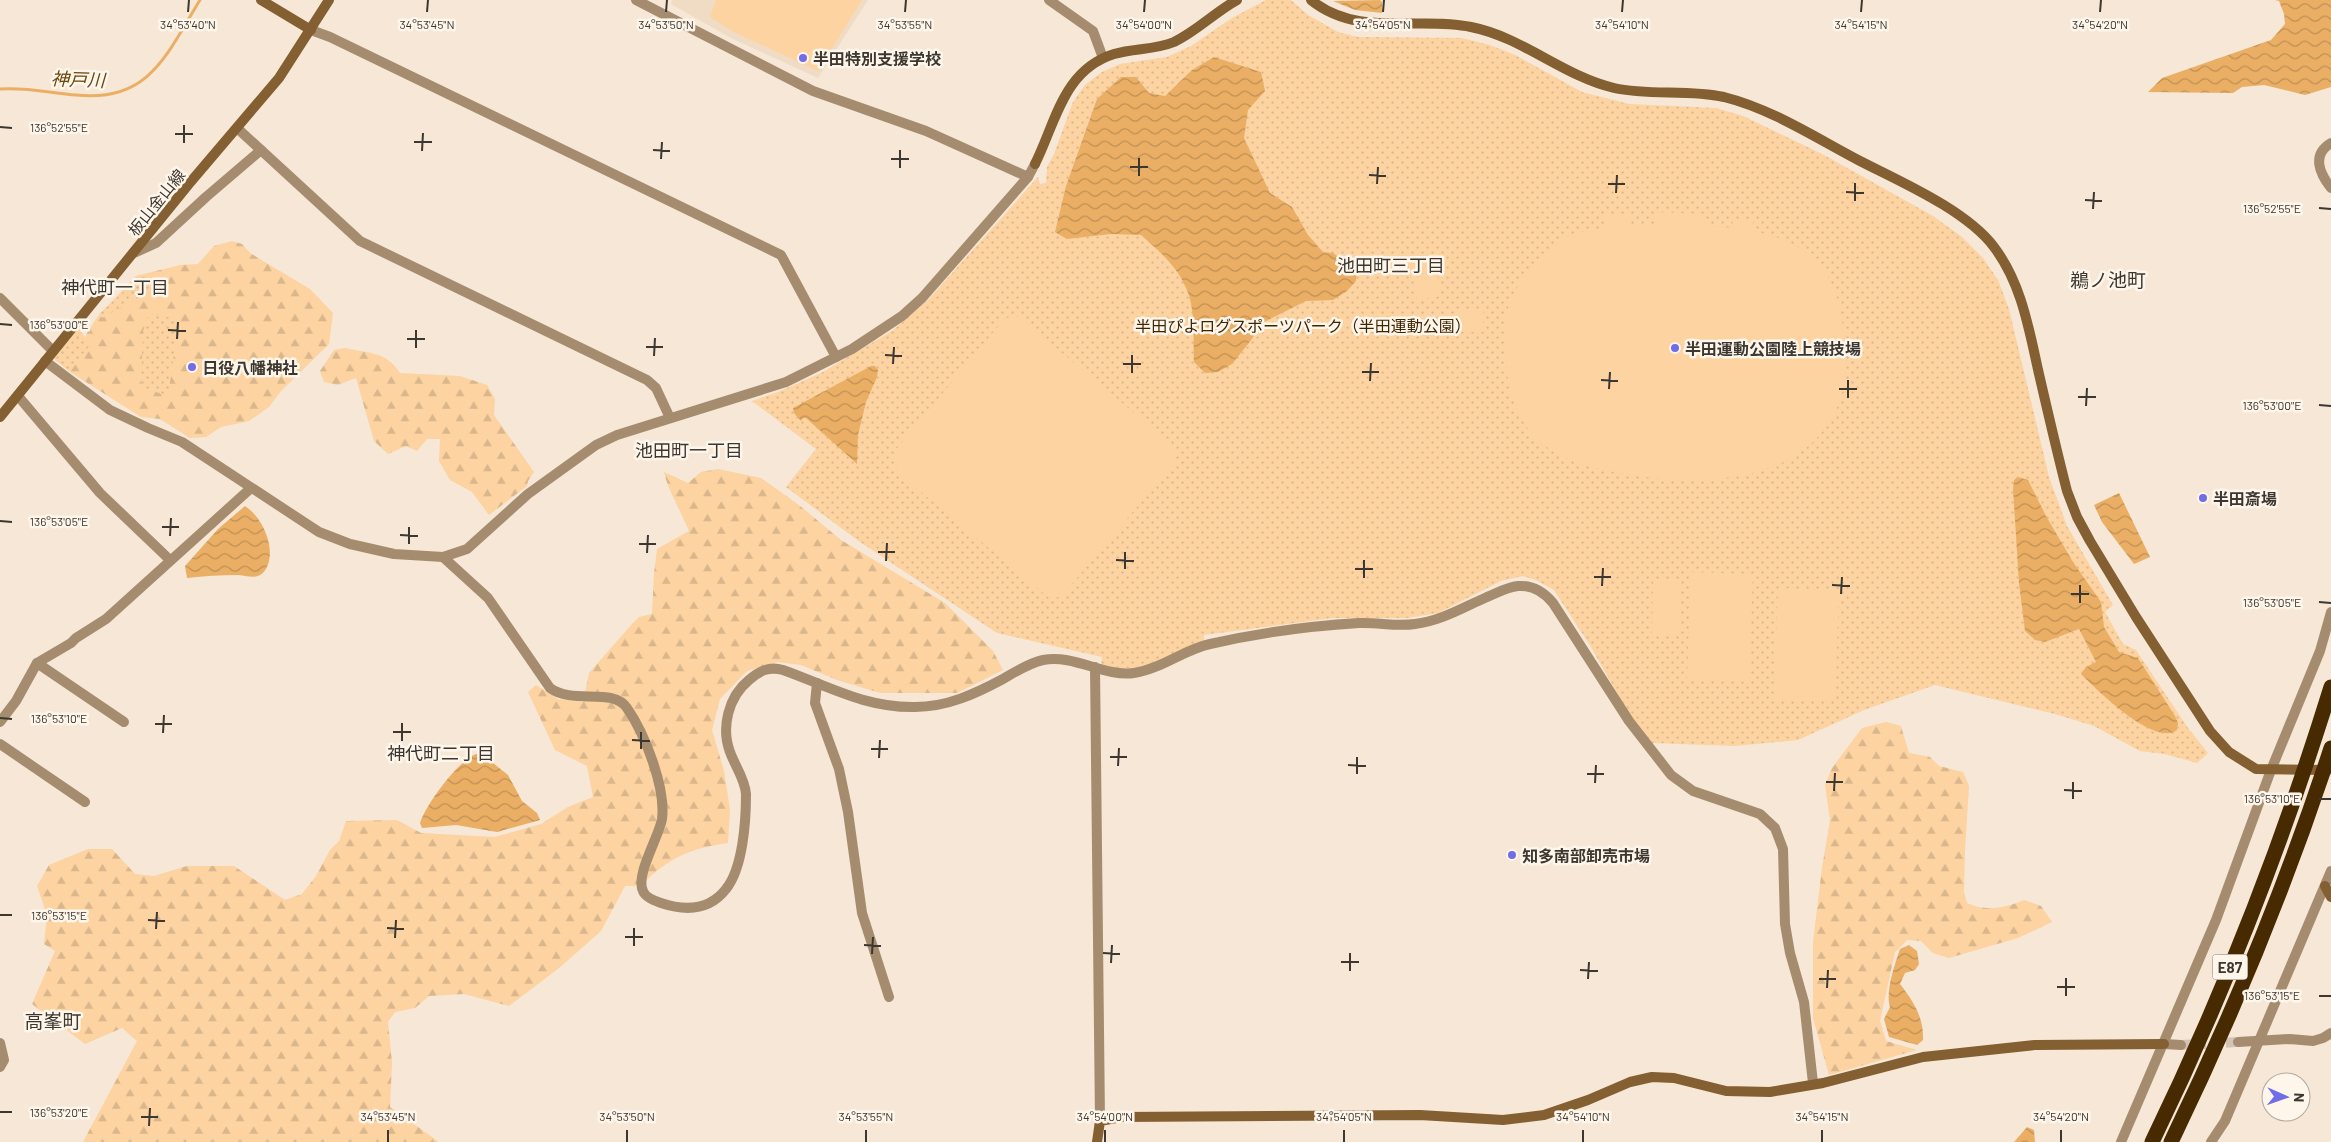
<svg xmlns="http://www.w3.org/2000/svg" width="2331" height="1142" viewBox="0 0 2331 1142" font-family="Barlow,'Noto Sans JP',sans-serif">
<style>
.built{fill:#f0dcc5}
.forest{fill:url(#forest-firs)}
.park{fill:url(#park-dots)}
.pitch{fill:#fcd3a1}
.water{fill:url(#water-waves)}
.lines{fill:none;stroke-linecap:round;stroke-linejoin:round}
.stream{stroke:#eaaf65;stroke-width:3}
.street-tunnel{stroke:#d1c4b5;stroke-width:10;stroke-dasharray:10 5;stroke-linecap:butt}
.street{stroke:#a58c6f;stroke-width:10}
.secondary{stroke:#835f31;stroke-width:10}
.highway{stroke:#472a00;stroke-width:15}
.ticks{fill:none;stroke:#3c3730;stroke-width:2}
.poi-dot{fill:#716ce7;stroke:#fff6eb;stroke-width:2}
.labels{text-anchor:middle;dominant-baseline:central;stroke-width:5;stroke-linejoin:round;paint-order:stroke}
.shield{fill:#fff6eb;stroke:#767068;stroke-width:1}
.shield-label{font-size:15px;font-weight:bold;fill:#3c3730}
.poi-label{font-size:16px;font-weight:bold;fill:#3c3730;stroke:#fff6eb;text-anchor:start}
.street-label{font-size:16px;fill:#3c3730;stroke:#fff6eb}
.park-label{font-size:16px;fill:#3e2605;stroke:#fff6eb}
.water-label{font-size:18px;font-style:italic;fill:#6d460b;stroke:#fff6eb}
.neighbourhood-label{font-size:18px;fill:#3c3730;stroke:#fff6eb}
.quarter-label{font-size:19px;fill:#3c3730;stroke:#fff6eb}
.ticks-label{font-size:12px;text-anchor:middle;fill:#3c3730;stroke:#fff6eb;stroke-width:5;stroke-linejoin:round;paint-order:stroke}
</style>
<defs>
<pattern id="forest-firs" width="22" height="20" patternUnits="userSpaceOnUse" patternTransform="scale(1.25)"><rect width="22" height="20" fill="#fcd3a1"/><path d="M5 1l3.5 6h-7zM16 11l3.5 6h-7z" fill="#d9b68b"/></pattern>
<pattern id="park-dots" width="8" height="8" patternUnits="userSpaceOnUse" patternTransform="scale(1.25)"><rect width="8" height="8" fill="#fcd3a1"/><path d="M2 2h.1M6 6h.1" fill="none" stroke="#d9b68b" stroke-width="1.8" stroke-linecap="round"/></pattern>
<pattern id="water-waves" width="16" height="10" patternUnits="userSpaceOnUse" patternTransform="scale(1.25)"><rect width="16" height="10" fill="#eaaf65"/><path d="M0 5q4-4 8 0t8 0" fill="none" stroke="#bf8f54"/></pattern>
</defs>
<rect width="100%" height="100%" fill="#f6e7d6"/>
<polygon class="built" points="672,0 868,0 818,78 731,38 671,4"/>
<g class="forest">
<polygon points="232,241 242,244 250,253 310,289 333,313 329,344 281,391 269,407 249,421 221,427 206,437 190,438 160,419 141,417 70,372 87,333 98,316 136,276 180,265 198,264 214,246"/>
<path d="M345 348C369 354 385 350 400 373L460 376 487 385 495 399 494 415 534 472 528 481 527 486 489 515 472 492 450 480 439 461 440 439H427L417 451 406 446 388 454 374 441 356 378 338 385 324 382 320 371 334 350Z"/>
<path d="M718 469 761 478 799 505 841 540 945 603 993 651 1003 670 957 693H880L837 680 801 665 778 662 747 671 720 699 712 730 724 771 730 810 728 843C691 848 667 858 641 886H625L601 931 559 968 509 1006 464 994 429 996 415 1008 395 1012 388 1022 392 1063 390 1107 439 1142H83L137 1041 122 1028 85 1044 32 1004 55 951 44 944 47 915 37 886 49 865 88 849H112L135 874 154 876 187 866H234L285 900 302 894 316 876 330 850 339 841 346 821 397 820 421 833 495 837 541 824 568 807 593 797 587 766 555 750 528 692 536 685 558 699 583 702 589 673 632 624 639 617 652 614 654 573 657 549 689 531C681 511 669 493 664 472L688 483 701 472Z"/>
<path d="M1886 722 1901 726 1909 753 1930 757 1939 766 1963 772 1969 786 1965 850 1964 892 1967 903C1985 912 2006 908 2024 900L2041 906 2052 922 2018 938 1949 958 1933 953 1921 941 1907 940 1895 952 1880 1021 1886 1041 1917 1050 1829 1075 1813 1018V942L1822 868 1830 820 1825 785 1832 768 1862 728Z"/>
</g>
<g class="park">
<path d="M1266 0H1291L1308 15 1338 32 1358 37 1462 38 1490 45 1515 55 1582 92 1629 104 1716 108 1743 116 1824 155 1933 216 1962 237 1983 258 1998 280 2009 309 2049 477 2067 526 2113 605 2105 612 2123 644 2136 650 2188 728 2208 753 2197 763 2165 754 2140 751 2094 726 2055 714 1935 685 1864 710 1798 740 1734 746 1652 743 1631 718 1591 647 1554 590 1536 580 1523 576 1501 581 1438 613 1407 618H1333L1204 635V643C1166 659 1144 674 1101 666L1102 657 997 633 860 542 786 487 816 449 752 401 778 392 821 373 892 331 929 299 1038 177 1040 184 1046 183 1047 167 1054 154 1073 102 1085 85 1102 72 1120 64 1167 57 1191 46 1232 18Z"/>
<polygon points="135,281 155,289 102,318 99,314"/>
<polygon points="150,313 179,320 168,396 141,387 143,331"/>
<polygon points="76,324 90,345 70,372 52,357"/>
</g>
<g class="pitch">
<polygon points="716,0 862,0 818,71 734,32 710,17"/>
<path d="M1656 212 1705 214 1704 225 1732 228 1733 219 1753 221V231C1801 241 1832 262 1841 314 1844 333 1848 353 1846 372 1835 477 1720 489 1637 476 1603 470 1562 464 1536 438 1504 406 1505 362 1506 320 1507 290 1546 244 1573 234 1584 231 1596 230 1606 228V215H1630V225L1655 224Z"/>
<polygon points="1431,253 1434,271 1414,275 1411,257"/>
<polygon points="1437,273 1441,296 1417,300 1413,278"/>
<rect x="1459" y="310" width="24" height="22"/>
<polygon points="1019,317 1175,447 1175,462 1061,597 1049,598 897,472 894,452 1005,318"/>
<polygon points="1691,572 1753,574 1749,682 1687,680"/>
<polygon points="1653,579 1681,579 1680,635 1652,635"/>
<polygon points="1778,588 1839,591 1835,701 1774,699"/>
</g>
<g class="water">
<polygon points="1380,0 1382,2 1382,13 1355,10 1333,1"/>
<polygon points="2275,0 2331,0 2331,87 2305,95 2264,85 2242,87 2233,93 2148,92 2162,78 2271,40 2285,24 2284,14 2279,1"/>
<path d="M1214 57 1261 72 1265 91 1248 110 1244 138 1270 193 1292 207 1308 235 1323 252 1333 253 1357 270 1356 281 1347 291 1333 300 1306 301 1260 324 1252 339 1232 364 1218 372 1205 373 1194 362C1193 339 1196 309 1186 288 1177 266 1158 250 1141 235L1111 234 1067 239 1055 232 1066 186 1097 99 1121 77H1136L1149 93 1165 96 1192 70Z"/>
<polygon points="871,366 875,366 878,370 877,377 866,402 858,435 857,464 806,418 803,418 801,421 794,413 793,408"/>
<path d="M2018 477 2028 480 2046 516 2073 562 2101 602 2104 627 2119 652 2138 658 2175 716 2178 723 2177 730C2154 747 2097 690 2081 674L2086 667 2096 662 2079 629 2045 642 2035 640 2025 631 2019 583 2013 489 2014 480Z"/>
<polygon points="2119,493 2150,557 2134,564 2102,522 2094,505"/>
<path d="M245 506C257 514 266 529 269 544 271 554 270 569 260 575 253 579 245 575 237 575 221 575 204 576 187 578L185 566 218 529Z"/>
<path d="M476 754 483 755 508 775 522 801 537 813 540 820 497 832 456 825 422 828 420 823C426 804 458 761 476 754Z"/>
<path d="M1909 945 1917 951 1919 964 1915 970 1905 973 1900 984C1913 1001 1924 1017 1923 1040L1917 1045 1889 1037 1884 1019 1890 1007C1885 992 1895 964 1900 949Z"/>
<polygon points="2027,1127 2034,1130 2035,1142 2014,1142"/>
</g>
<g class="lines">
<path class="stream" d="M0 89C26 87 51 93 76 95 150 103 167 53 200 0"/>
<polyline class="street-tunnel" points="2181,1045 2238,1042"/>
<g class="street">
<polyline points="636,0 813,91 926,131 1028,177"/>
<polyline points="1049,0 1093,31 1103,58"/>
<polyline points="311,30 330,37 781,255 836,357"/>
<polyline points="237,128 360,241 647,380 656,388 670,418"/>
<path d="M2331 143C2311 155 2320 174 2331 188"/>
<polyline points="134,253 156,243 206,197 261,150"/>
<polyline points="0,298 53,351"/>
<polyline points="45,361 110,410 148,428 182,442 319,532 350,544 394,554 443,557 467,549 528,494 596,445 617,435 786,382 852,349 902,316 922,298 1028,177 1035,164"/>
<polyline points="18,396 100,493 170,560"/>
<path d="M443 557 488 598 550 688C573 705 613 687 627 708 645 734 666 788 662 819 659 837 635 875 643 891 645 897 655 901 661 903 685 911 709 911 726 889 743 868 746 821 746 794 745 779 735 766 730 752 721 728 728 697 749 680 759 671 769 666 783 670 828 686 865 708 915 707 947 707 975 694 1003 679 1015 672 1029 663 1043 660 1075 654 1103 677 1134 673 1161 669 1183 650 1210 644 1258 633 1309 626 1359 623 1378 622 1396 627 1415 624 1441 621 1464 607 1487 597 1497 593 1507 587 1518 586 1532 585 1544 592 1553 603L1629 721 1671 775 1693 791 1760 814 1775 828 1783 849 1785 924 1790 953 1804 1002 1813 1083"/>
<polyline points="37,663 124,722"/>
<polyline points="1095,667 1100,1121"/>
<polyline points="817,683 815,703 839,769 848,812 862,913 889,997"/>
<polyline points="0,722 16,701 37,663 71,643 76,638 106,619 251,488"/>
<polyline points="0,744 85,802"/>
<polyline points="2238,1042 2290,1039 2313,1041 2323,1038 2331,1033"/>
<polyline points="0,1043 4,1060 0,1067"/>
<polyline points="2164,1044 2181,1045"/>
<polyline points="2121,1142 2216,920 2271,770 2320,651 2331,612"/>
<polyline points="2211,1142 2225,1121 2331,871"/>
</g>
<g class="secondary">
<polyline points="261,0 311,30"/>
<path d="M1311 0C1358 38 1418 16 1471 27 1522 37 1563 76 1614 88 1650 96 1688 89 1724 97 1772 109 1816 138 1860 161 1901 182 1966 210 1994 247 2022 284 2029 330 2039 374 2048 413 2057 452 2067 491L2077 517 2090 541 2136 617 2210 731 2229 752 2256 769 2328 770"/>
<path d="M1035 164C1056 122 1063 70 1114 54 1134 48 1155 50 1174 42 1197 31 1215 12 1237 0"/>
<polyline points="0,417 188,185 279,78 329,0"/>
<polyline points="2325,886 2331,897"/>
<polyline points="1097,1142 1100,1121 1121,1117 1420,1115 1503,1120 1544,1115 1588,1100 1630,1082 1652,1077 1674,1078 1726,1091 1770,1092 1823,1083 1923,1057 2035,1045 2164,1044"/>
</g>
<g class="highway">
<path d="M2152 1142C2223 996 2283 842 2331 687"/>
<path d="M2171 1142C2233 1014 2287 883 2331 748"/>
</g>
</g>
<path class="ticks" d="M188 12 189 0M427 12 428 0M666 12 667 0M905 12 906 0M1144 12 1145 0M1383 12 1384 0M1622 12 1623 0M1861 12 1862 0M2100 12 2101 0M0 127 12 128M175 134H193M414 142H432M184 143V125M653 150 670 151M422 151 423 133M661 159 662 142M891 159H909M1130 167H1148M900 168V150M1369 175 1386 176M1139 176V158M1377 184 1378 167M1608 184H1625M1846 192 1864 193M1616 193 1617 175M2085 200 2102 201M1855 201V183M2319 208 2331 209M2093 209 2094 192M0 324 12 325M168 330 186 331M177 339 178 322M407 339H425M646 347H663M416 348V330M885 355 902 356M654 356 655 338M893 364 894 347M1123 364H1141M1362 372H1379M1132 373V355M1601 380 1618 381M1370 381 1371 363M1609 389 1610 372M1839 389H1857M2078 397H2096M1848 398V380M2319 405 2331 406M2086 406 2087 388M0 521 12 522M162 527H179M400 535 418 536M170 536 171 518M409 544V527M639 544H656M878 552H895M647 553 648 535M1116 560 1134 561M886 561 887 543M1125 569V552M1355 569H1373M1594 577H1611M1364 578V560M1832 585 1850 586M1602 586 1603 568M1841 594 1842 577M2071 594H2089M2319 602 2331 603M2080 603V585M0 718 12 719M155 724H172M393 732H411M163 733 164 715M632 740 650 741M402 741V723M641 749V732M871 749H888M1110 757H1127M879 758 880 740M1348 765 1366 766M1118 766 1119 748M1357 774V757M1587 774H1604M1826 782H1843M1595 783 1596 765M2064 790 2082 791M1834 791 1835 773M2073 799V782M2319 799H2331M0 915H12M148 920 165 921M387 928 404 929M156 929 157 912M625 937H643M395 938 396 920M864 945 881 946M634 946V928M1103 953 1120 954M872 954 873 937M1341 962H1359M1111 963 1112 945M1580 970 1598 971M1350 971V953M1588 979 1589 962M1819 979H1836M2057 987H2075M1827 988 1828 970M2066 996V978M2319 996H2331M0 1112H12M141 1117H158M149 1126 150 1108M388 1142V1130M627 1142V1130M866 1142V1130M1105 1142V1130M1344 1142V1130M1583 1142V1130M1822 1142V1130M2061 1142V1130"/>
<g class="poi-dot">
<circle cx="803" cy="58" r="5"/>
<circle cx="1675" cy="348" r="5"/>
<circle cx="192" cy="367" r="5"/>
<circle cx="2203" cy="498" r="5"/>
<circle cx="1512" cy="855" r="5"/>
</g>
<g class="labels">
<rect class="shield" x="2212.5" y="954.5" width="35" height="25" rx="4"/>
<g class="shield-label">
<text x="2230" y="967">E87</text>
</g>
<g class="poi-label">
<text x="813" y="58">半田特別支援学校</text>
<text x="1685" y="348">半田運動公園陸上競技場</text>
<text x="202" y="367">日役八幡神社</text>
<text x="2213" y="498">半田斎場</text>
<text x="1522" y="855">知多南部卸売市場</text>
</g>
<g class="street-label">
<text transform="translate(156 202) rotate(-51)">板山金山線</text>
</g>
<g class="park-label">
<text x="1303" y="325">半田ぴよログスポーツパーク（半田運動公園）</text>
</g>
<g class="water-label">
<text transform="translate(78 79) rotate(2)">神戸川</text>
</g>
<g class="neighbourhood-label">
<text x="1391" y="265">池田町三丁目</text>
<text x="115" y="287">神代町一丁目</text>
<text x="689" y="450">池田町一丁目</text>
<text x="441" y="753">神代町二丁目</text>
</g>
<g class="quarter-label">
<text x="2108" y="279">鵜ノ池町</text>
<text x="53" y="1020">高峯町</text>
</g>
</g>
<g class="ticks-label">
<text x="188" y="29">34°53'40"N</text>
<text x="427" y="29">34°53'45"N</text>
<text x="666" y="29">34°53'50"N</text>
<text x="905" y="29">34°53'55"N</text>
<text x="1144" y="29">34°54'00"N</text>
<text x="1383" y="29">34°54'05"N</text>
<text x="1622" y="29">34°54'10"N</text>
<text x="1861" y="29">34°54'15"N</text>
<text x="2100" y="29">34°54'20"N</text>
<text x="59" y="132">136°52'55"E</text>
<text x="2272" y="213">136°52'55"E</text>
<text x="59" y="329">136°53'00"E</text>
<text x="2272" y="410">136°53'00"E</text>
<text x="59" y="526">136°53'05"E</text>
<text x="2272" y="607">136°53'05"E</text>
<text x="59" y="723">136°53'10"E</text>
<text x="2272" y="803">136°53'10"E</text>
<text x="59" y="920">136°53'15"E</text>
<text x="2272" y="1000">136°53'15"E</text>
<text x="59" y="1117">136°53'20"E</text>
<text x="388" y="1121">34°53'45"N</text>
<text x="627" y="1121">34°53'50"N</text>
<text x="866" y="1121">34°53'55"N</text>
<text x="1105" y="1121">34°54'00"N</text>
<text x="1344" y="1121">34°54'05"N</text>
<text x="1583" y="1121">34°54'10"N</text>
<text x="1822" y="1121">34°54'15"N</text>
<text x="2061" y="1121">34°54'20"N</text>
</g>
<g transform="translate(2286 1097) rotate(92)"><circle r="24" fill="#fff6eb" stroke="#b1aaa0"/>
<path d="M0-4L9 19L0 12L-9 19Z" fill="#716ce7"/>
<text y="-8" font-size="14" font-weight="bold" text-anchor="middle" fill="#3c3730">N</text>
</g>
</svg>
